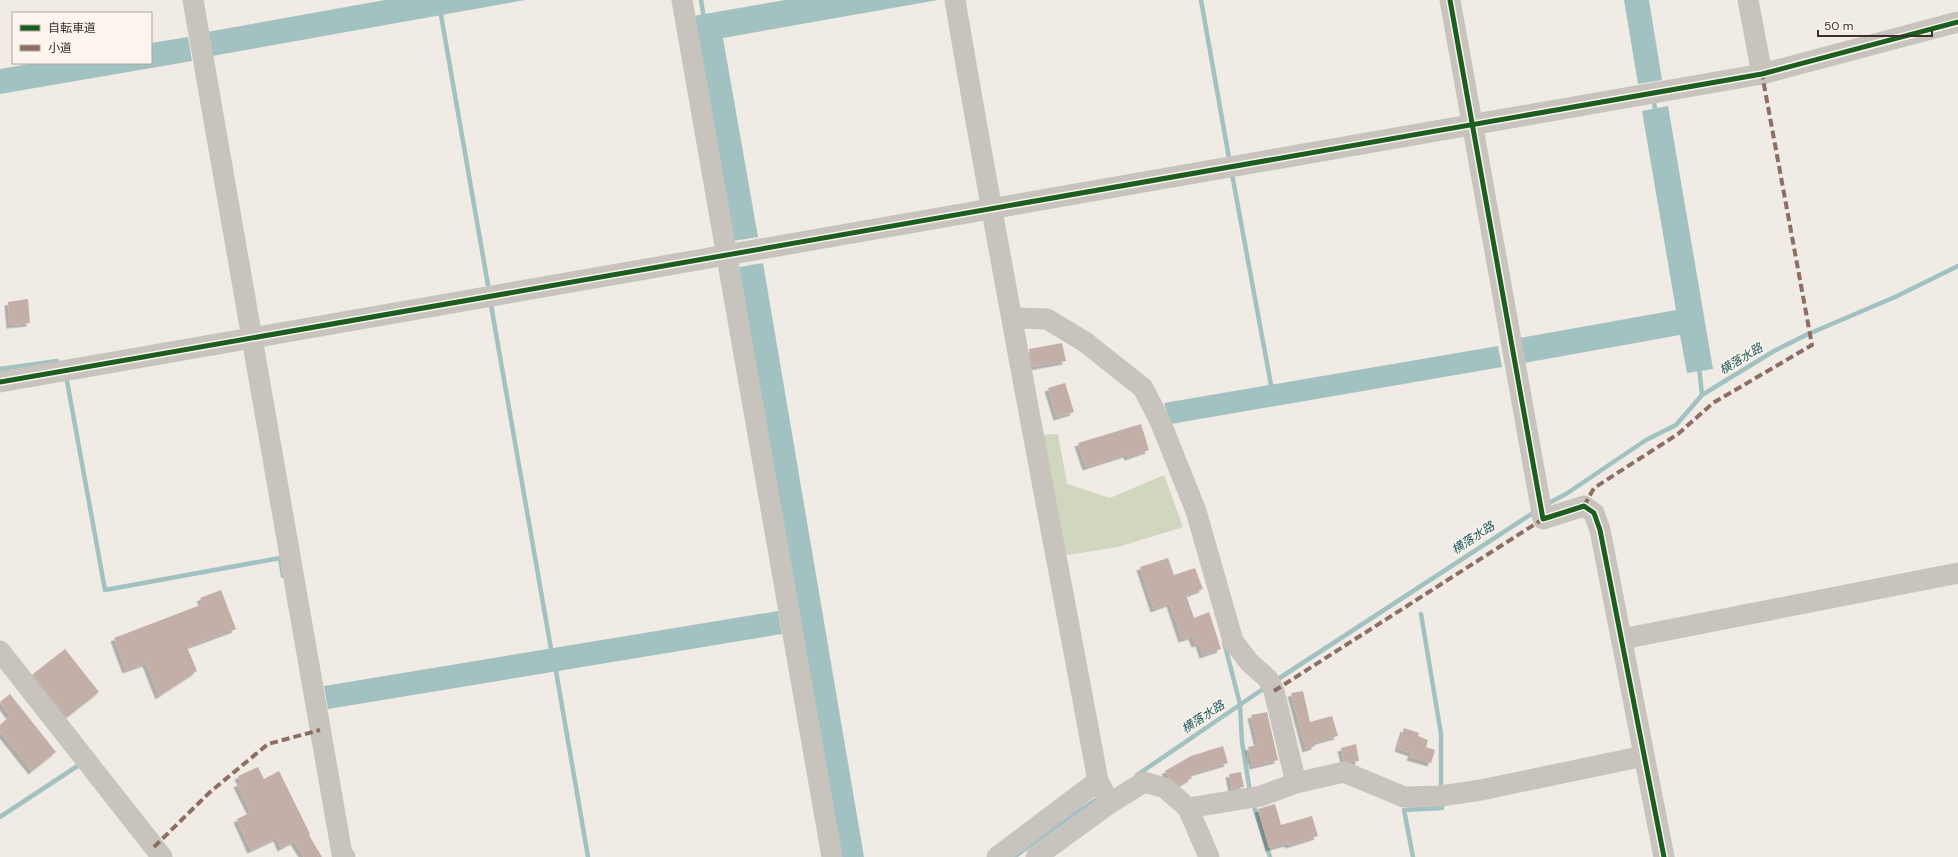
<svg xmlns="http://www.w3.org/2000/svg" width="1958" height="857" viewBox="0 0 1958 857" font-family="'DM Sans','Noto Sans JP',sans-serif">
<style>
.green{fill:#d1d6bf}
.water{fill:#a1c2c1}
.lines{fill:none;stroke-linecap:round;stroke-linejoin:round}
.stream{stroke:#a1c2c1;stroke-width:4.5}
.building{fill:#c3afa7;filter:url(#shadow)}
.minor{stroke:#c9c3be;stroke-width:21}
.quiet{stroke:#8d6e63;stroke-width:4;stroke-dasharray:8 4;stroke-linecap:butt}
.cycleway-casing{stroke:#fbf5ee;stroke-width:8}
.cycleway{stroke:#1b5e20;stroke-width:5}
.labels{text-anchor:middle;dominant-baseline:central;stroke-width:3;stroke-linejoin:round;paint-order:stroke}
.water-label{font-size:12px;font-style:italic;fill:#1f5a5e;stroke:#fbf5ee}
</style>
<defs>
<filter id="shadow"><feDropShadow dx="-3.5" dy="3.5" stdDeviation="0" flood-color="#0004"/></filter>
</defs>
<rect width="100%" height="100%" fill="#f0ebe5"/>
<polygon class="green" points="1058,434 1067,484 1110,498 1164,475 1183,527 1118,547 1061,556 1040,435"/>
<g class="water">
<polygon points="385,0 525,0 212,56 207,32"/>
<polygon points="785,0 938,0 723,38 758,237 733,241 693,16"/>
<polygon points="1624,0 1649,0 1662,80 1638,84"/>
<polygon points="188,37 192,61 0,94 0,69 35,63 151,63 151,43"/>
<polygon points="1668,106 1713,369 1687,373 1680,335 1524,363 1520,338 1676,310 1642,111"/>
<polygon points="763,263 864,857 840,857 739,267"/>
<polygon points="1498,346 1502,367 1171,424 1164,403"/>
<polygon points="778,611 782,634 328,709 324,686"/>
</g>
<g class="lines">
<g class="stream">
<polyline points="701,0 704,19"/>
<polyline points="1201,0 1229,158"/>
<polyline points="441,15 488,285"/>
<polyline points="1653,98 1656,114"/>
<polyline points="1232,174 1271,385"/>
<polyline points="491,305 551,649"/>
<polyline points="1699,366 1702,395"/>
<polyline points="0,369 57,361"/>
<polyline points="67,381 105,590 280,558 283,576"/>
<polyline points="1545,505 1566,494 1646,440 1676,425 1702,395 1774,351 1806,335 1895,297 1958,266"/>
<polyline points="1421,614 1441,734 1441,790"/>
<polyline points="1224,642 1240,704 1242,742 1250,792"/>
<polyline points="556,671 588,857"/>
<polyline points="1275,681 1536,511"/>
<polyline points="1137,775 1266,687"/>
<polyline points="1253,803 1270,857"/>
<polyline points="0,817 79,765"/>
<polyline points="1014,857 1064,821 1096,800"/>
<polyline points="1413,857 1404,810 1442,808 1442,802"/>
</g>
</g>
<g class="building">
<polygon points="28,299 30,323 10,325 8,302"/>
<polygon points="1062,343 1066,361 1033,367 1029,349"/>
<polygon points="1065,383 1074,412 1057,417 1048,388"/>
<polygon points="1141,424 1149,450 1128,457 1127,454 1086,467 1078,443"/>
<polygon points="1168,558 1174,575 1195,568 1203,589 1186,595 1194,618 1209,612 1221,649 1203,655 1199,643 1195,644 1192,636 1182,639 1170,603 1154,609 1140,567"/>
<polygon points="221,590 236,629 187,647 197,671 159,696 146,663 126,670 114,638 203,604 200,598"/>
<polygon points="65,649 99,692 67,717 33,674"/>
<polygon points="1303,691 1310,722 1332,716 1338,736 1315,742 1315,746 1306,749 1291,693"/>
<polygon points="10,694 56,752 32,771 0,731 0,725 10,716 0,702"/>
<polygon points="1267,712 1278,760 1253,766 1248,747 1258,745 1251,715"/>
<polygon points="1404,728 1419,733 1418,736 1428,740 1426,747 1435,750 1431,763 1410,757 1412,753 1398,748"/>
<polygon points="1356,744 1359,761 1352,762 1344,760 1341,748"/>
<polygon points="1223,746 1228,763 1190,774 1192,778 1180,785 1169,777 1165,771 1191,756"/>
<polygon points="258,767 264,779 279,771 310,834 309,835 322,857 304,857 294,841 281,848 277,838 251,850 237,819 251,812 237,784 241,782 238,776"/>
<polygon points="1241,772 1244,787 1232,789 1229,774"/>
<polygon points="1275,804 1281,825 1312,816 1318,836 1289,845 1288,843 1269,848 1258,809"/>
</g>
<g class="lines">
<g class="minor">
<polyline points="193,0 342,854 345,857"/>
<polyline points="682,0 832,857"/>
<path d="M955 0C999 261 1050 521 1098 781L1110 803"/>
<polyline points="1450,0 1543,519 1584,506 1594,513 1600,530 1664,857"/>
<polyline points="1748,0 1762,74"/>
<polyline points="1013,318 1047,319 1085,342 1143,388 1160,421 1196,511 1233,641 1249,662 1268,679 1274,691 1296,783"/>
<polyline points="0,382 1762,74 1958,22"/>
<polyline points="1622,639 1958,573"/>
<polyline points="0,651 162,857"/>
<polyline points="1188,808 1261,796 1296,783 1344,772 1404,797 1441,796 1481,790 1644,756"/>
<polyline points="997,857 1098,781"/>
<polyline points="1036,857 1110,803 1144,782 1165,788 1188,808 1209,857"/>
</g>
<g class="quiet">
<polyline points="1584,506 1594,488 1678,434 1713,403 1812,345 1762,74"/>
<polyline points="1274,691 1543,519"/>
<polyline points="154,847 209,793 268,744 320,730"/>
</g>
<defs>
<g id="cycleway">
<polyline points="1450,0 1543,519 1584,506 1594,513 1600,530 1664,857"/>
<polyline points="0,382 1762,74 1958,22"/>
</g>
</defs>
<use href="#cycleway" class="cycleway-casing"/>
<use href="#cycleway" class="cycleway"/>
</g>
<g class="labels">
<g class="water-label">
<text transform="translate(1741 359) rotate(-31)">横落水路</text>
<text transform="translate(1473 538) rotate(-33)">横落水路</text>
<text transform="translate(1203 717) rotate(-33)">横落水路</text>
</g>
</g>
<rect x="12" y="12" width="140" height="52" fill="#fbf5ee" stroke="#aea6a0"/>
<rect x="20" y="25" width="20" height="6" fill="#1b5e20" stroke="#aea6a0"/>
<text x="48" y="32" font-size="12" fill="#3b302b">自転車道</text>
<rect x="20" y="45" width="20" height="6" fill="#8d6e63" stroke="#aea6a0"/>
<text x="48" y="52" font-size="12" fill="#3b302b">小道</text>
<path d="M1818 30v6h114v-6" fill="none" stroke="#3b302b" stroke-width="2"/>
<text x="1824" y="30" font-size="12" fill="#3b302b" stroke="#fbf5ee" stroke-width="3" paint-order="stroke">50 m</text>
</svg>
